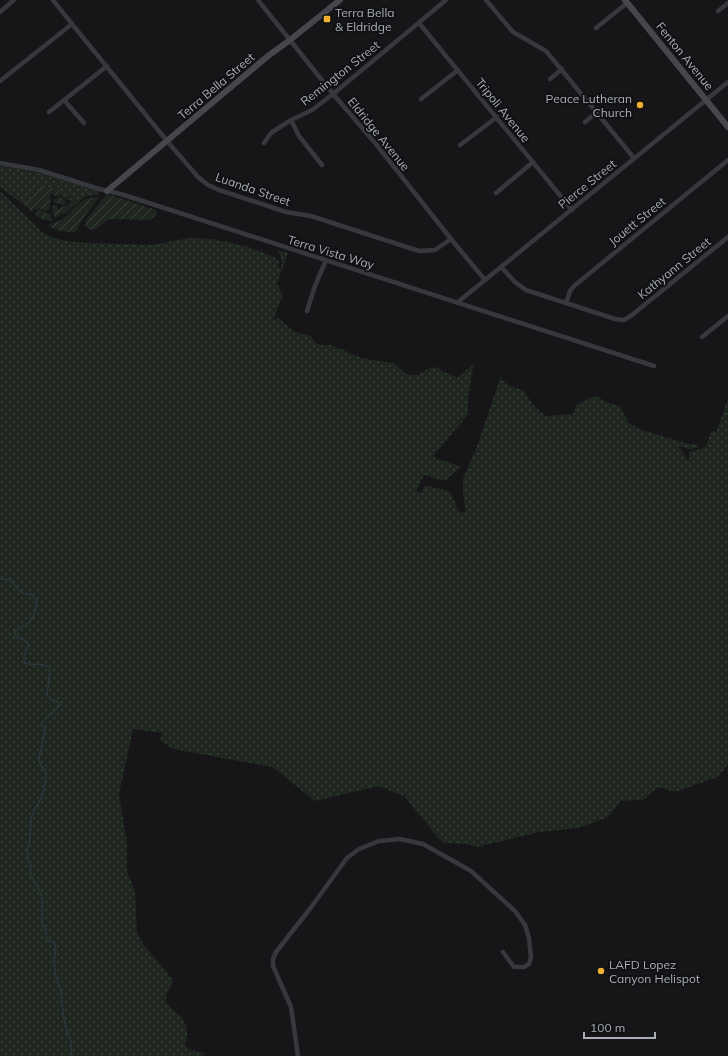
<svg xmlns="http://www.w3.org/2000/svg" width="728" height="1056" viewBox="0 0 728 1056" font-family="Mulish,sans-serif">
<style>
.grass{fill:url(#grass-dots)}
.garden{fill:url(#garden-furrows)}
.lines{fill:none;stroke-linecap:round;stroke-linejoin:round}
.stream{stroke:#2c353c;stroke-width:1.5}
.street{stroke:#37383d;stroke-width:4.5}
.secondary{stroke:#45474d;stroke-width:6}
.poi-dot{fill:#f2b134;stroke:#111113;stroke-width:1.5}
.labels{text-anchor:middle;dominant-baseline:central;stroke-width:4;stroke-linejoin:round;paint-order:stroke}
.poi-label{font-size:12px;fill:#a8adb8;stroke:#111113;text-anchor:start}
.street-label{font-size:12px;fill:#a8adb8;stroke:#111113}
</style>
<defs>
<pattern id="grass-dots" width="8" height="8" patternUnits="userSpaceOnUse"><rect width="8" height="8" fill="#1e261f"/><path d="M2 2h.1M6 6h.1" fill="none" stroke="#3c433d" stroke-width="1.8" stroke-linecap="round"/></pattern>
<pattern id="garden-furrows" width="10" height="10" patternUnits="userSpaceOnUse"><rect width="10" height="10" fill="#1e261f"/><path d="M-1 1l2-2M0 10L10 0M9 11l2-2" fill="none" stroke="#3c433d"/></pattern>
</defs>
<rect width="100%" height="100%" fill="#161618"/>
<g class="grass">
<polygon points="0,165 43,174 100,192 96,195 87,196 80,200 76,199 43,185 24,205 0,187"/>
<path d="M0 191 42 232 53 238 72 242 152 245 183 239 192 238 213 239 249 247 274 257 279 261V265L278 268H281C283 260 281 255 276 249L288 253 277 284 283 295 273 319 279 318C288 327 296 335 309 335L318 345H331L362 358 384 362 394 363 406 374 410 375H418L428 369 435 367 457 378 469 368 474 362 468 399V414L461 423 435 454 433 457 461 467 445 481 424 475 416 491 421 493 425 485 450 492 460 513 466 512 463 494V478L476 449 501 376 505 383 524 391 533 405 545 416 573 414 576 405 595 396 609 403 620 406 629 423 639 429 689 444 697 445 699 447 690 449 679 446 678 447 681 449 687 460 690 458 688 452C706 449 706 448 711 431L716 432 728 399V764L718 777 675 792 658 787 643 800 621 801 608 817 579 828 540 832 477 847 467 844 444 843 438 838 405 797 379 786 315 801 272 767 173 749 160 740 162 733 133 729 119 794 127 843V873L135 890 137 933 143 944 166 971 173 981 166 995V1002C176 1015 186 1015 187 1033 187 1038 185 1042 185 1046L192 1050 206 1053 201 1056H0Z"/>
</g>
<g class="garden">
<path d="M43 185C50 188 59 189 65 193 70 197 73 199 80 200L65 214 63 213 55 218 52 210 53 206 57 205 58 209H60L61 207C65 207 70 204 71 201L70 200 66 199 61 195 55 196 53 194H51L49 196 51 201 50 209H48L46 211 40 209 36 210 34 209 32 212 24 205Z"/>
<path d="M107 194 156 210 157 212 154 217 149 220 109 219C102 223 97 232 88 229L85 225 86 220Z"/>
<path d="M58 197C62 197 65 199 66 203L64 205H62L57 203H53L54 200Z"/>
<path d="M97 197H98V199L81 221 78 229 75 232C66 233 57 231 49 226V224C68 221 70 208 84 200 88 198 93 198 97 197Z"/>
<path d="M40 210 50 214 52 220C46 221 40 219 35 215L38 211Z"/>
</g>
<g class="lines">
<path class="stream" d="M0 576 2 579 10 580 22 593 31 594 36 599 37 602 34 615 27 625C23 626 9 631 17 637 21 639 25 639 28 643 29 651 21 653 25 663 35 667 40 660 50 669L47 695C49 701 56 700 60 703V705C54 713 45 716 41 725L45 728V730L39 759 40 764 45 770 46 774 45 784 42 797 36 807 31 817 30 839 27 850 28 859 31 865 30 868 31 875 41 894 42 898V924L46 930V938L47 940 54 943 56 948 54 962 56 978 61 990 63 1014 66 1028 71 1041 72 1056"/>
<g class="street">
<polyline points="53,0 72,24 167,141 198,177 208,185 219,190 286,212 311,216 419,251 435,250 451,239"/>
<polyline points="258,0 333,94 376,144 451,239 485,280"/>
<polyline points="486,0 513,32 546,51 634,158"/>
<polyline points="718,11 728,3"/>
<polyline points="0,12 14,0"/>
<polyline points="419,23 572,210"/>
<polyline points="596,28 627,3"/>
<polyline points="550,79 562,69"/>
<polyline points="0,81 72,24"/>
<polyline points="421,99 458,70"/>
<polyline points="64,100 84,123"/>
<polyline points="49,112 107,66"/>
<polyline points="291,120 299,136 322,165"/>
<polyline points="585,122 596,113"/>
<polyline points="264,143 271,133 291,120 312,110 333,94 446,0"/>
<polyline points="460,145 497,117"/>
<polyline points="0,163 39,170 99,189 121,194 654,366"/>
<polyline points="496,193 533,162"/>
<polyline points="501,267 515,282 526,290 615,319 624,320 632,315 728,237"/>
<polyline points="458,302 728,82"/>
<polyline points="566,303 570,291 574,286 728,160"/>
<polyline points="307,311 315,286 326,260"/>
<polyline points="702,337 728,316"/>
<polyline points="298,1056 291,1007 273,966 273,959 276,952 309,910 347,858 359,849 379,841 400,839 423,844 471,871 515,911 525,925 529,938 531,958 529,964 524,967 514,967 503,952"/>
</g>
<g class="secondary">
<polyline points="625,0 728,127"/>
<polyline points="107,191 268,56 290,40 340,0"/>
</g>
</g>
<g class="poi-dot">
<rect x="323" y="15" width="8" height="8" rx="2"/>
<circle cx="640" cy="105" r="4"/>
<circle cx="601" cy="971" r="4"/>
</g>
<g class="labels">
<g class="poi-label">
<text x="335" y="12">Terra Bella<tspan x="335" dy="14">&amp; Eldridge</tspan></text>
<text x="632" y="98" text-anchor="end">Peace Lutheran<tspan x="632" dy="14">Church</tspan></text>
<text x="609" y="964">LAFD Lopez<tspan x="609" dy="14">Canyon Helispot</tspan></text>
</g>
<g class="street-label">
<text transform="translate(685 56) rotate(51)">Fenton Avenue</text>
<text transform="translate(340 73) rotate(-38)">Remington Street</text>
<text transform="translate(216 86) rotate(-40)">Terra Bella Street</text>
<text transform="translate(503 110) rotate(51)">Tripoli Avenue</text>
<text transform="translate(379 134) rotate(51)">Eldridge Avenue</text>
<text transform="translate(587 184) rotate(-39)">Pierce Street</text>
<text transform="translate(253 189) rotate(19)">Luanda Street</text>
<text transform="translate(637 221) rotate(-39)">Jouett Street</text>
<text transform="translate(331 252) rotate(17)">Terra Vista Way</text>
<text transform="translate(674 268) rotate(-39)">Kathyann Street</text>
</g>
</g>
<path d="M584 1032v6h71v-6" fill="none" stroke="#a8adb8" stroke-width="2"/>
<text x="590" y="1032" font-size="12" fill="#a8adb8" stroke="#111113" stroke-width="3" paint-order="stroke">100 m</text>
</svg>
